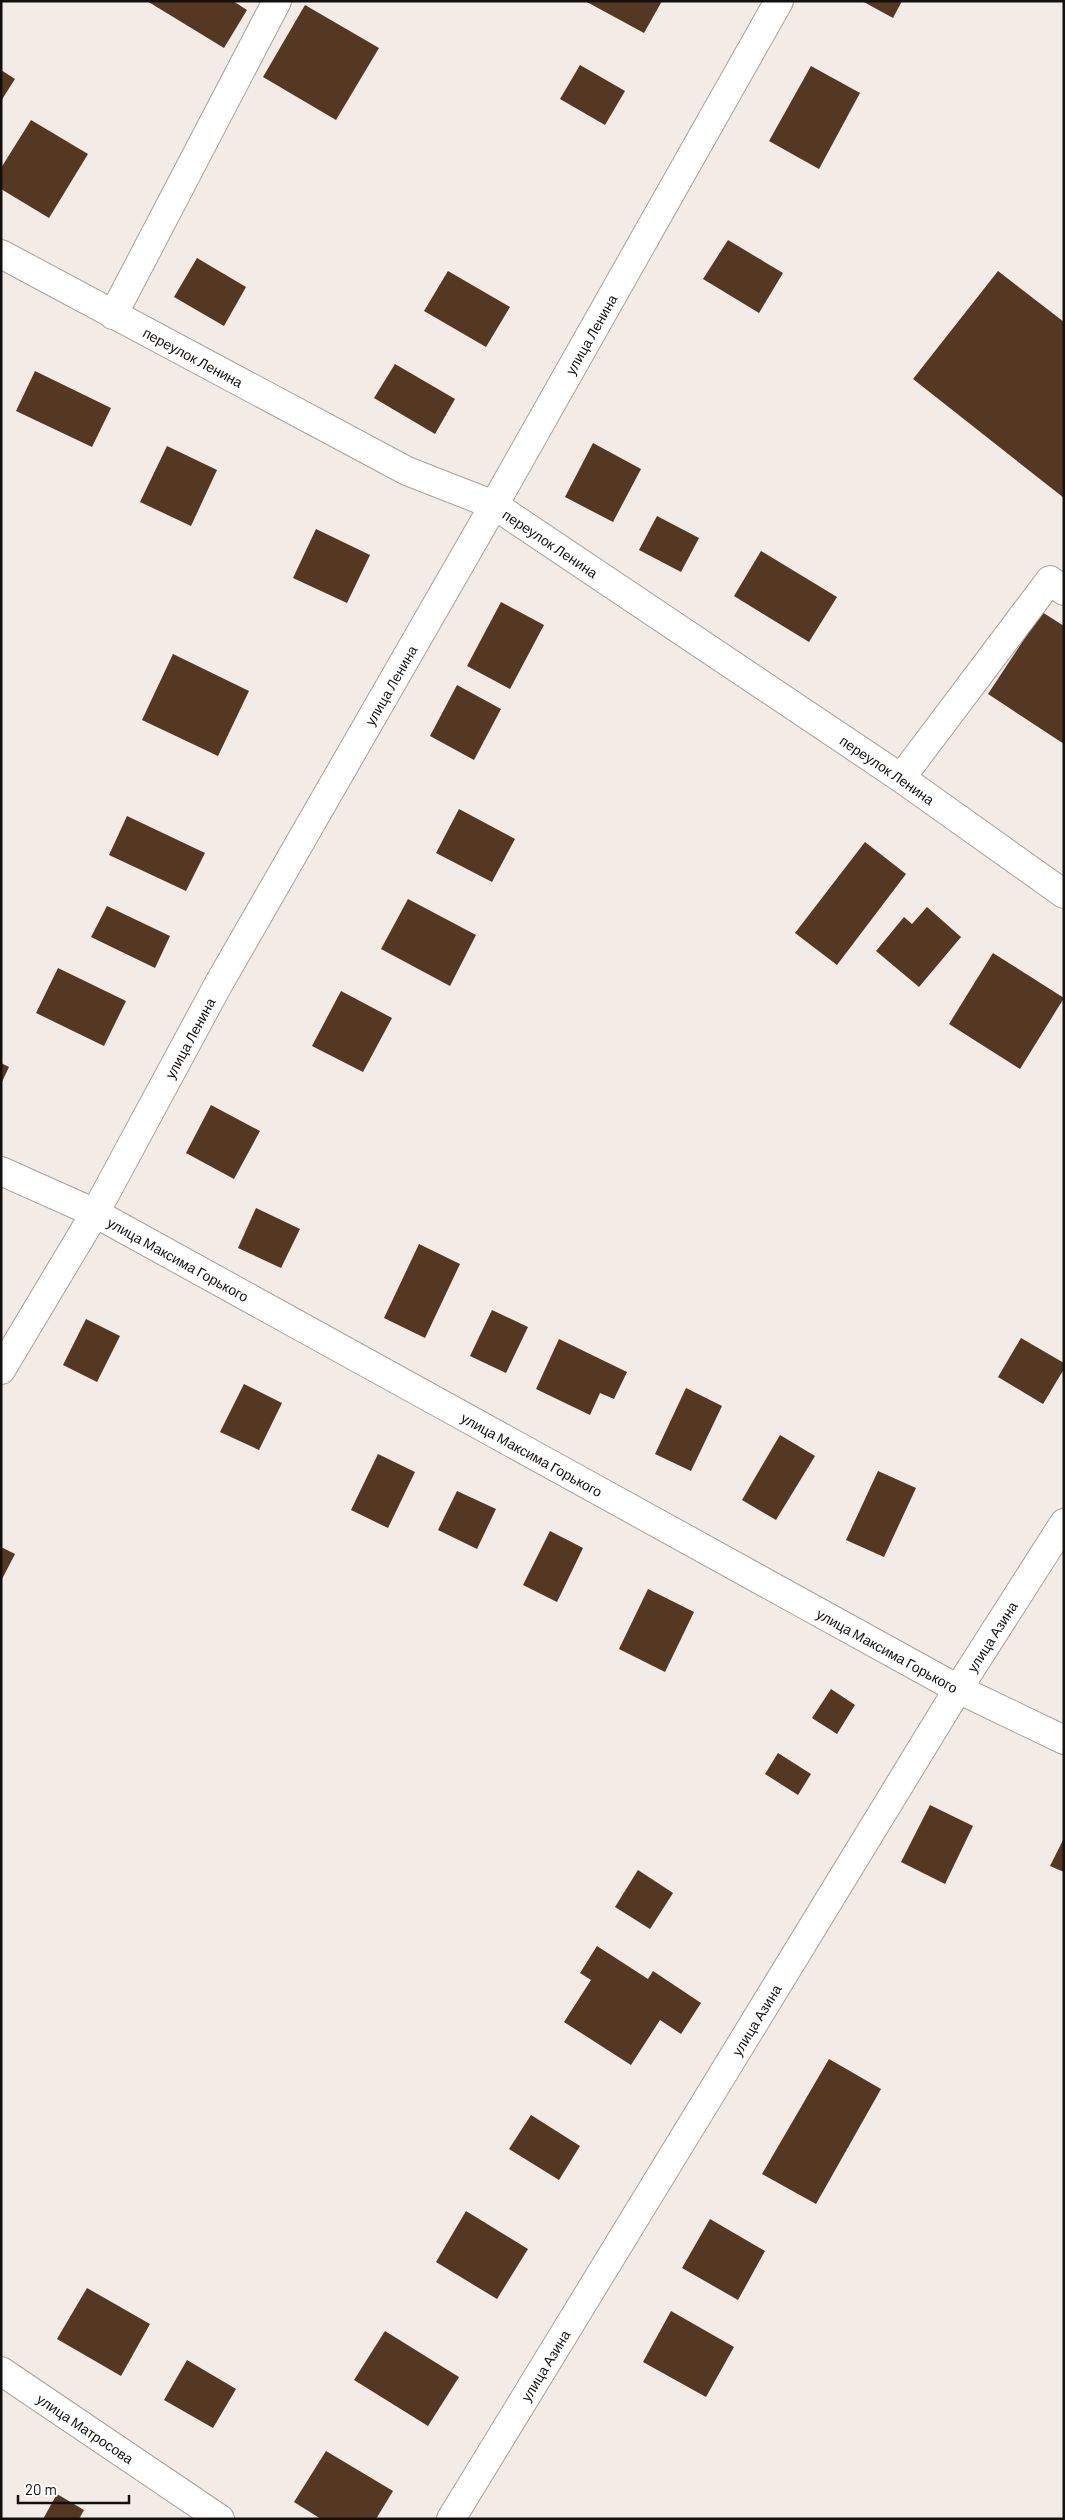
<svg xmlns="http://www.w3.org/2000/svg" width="1065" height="2520" viewBox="0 0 1065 2520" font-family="Barlow,sans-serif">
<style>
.building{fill:#543821}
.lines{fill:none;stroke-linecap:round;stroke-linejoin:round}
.minor-casing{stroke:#a8a19b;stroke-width:30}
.minor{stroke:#fff;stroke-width:28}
.labels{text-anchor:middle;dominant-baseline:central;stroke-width:5;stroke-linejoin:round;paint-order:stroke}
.street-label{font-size:14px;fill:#12100e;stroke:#fff}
</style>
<rect width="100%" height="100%" fill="#f3ebe5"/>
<g class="building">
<polygon points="147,1 233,1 247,10 224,48"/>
<polygon points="585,1 662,1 644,33"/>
<polygon points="862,1 902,1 893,18"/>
<polygon points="305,5 379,48 336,120 263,77"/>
<polygon points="580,65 625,91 605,125 560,99"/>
<polygon points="811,66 860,93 819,169 769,141"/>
<polygon points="1,70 15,79 1,101"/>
<polygon points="31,120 88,154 49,218 1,189 1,168"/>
<polygon points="728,240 783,273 759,313 703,279"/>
<polygon points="197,258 246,287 224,326 174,297"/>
<polygon points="448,271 510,307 486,347 424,311"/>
<polygon points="998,271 1064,322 1064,498 913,379"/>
<polygon points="395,364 455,399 435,434 374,398"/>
<polygon points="35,371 111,408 92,447 16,411"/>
<polygon points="593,443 641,469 613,522 565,497"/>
<polygon points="167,446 217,470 191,526 140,502"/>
<polygon points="657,516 699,538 681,572 639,550"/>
<polygon points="316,529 370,555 347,603 293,578"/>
<polygon points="761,551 837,597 809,642 734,596"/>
<polygon points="501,602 544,625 510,689 467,666"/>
<polygon points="1042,612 1064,626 1064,744 988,694"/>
<polygon points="173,654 249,691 218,756 142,720"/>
<polygon points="457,685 501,709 474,760 430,736"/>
<polygon points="459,809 515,839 492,882 436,853"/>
<polygon points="127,816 205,853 186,891 109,855"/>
<polygon points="865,842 906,874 837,965 795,933"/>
<polygon points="408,899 476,935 450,986 381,949"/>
<polygon points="107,906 170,936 155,968 91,937"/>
<polygon points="927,907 961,937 919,987 876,951 904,917 912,924"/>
<polygon points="993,953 1064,998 1020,1069 949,1024"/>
<polygon points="58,968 126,1001 104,1046 36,1013"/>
<polygon points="341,991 392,1018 363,1072 312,1046"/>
<polygon points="1,1063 9,1067 1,1084"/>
<polygon points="211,1105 260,1131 234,1179 186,1153"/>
<polygon points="256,1208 300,1229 281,1268 238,1248"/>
<polygon points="419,1244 460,1264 425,1338 384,1318"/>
<polygon points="492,1310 528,1327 506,1373 470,1356"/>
<polygon points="86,1319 120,1336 97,1382 63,1365"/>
<polygon points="1021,1338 1064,1363 1064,1369 1043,1404 998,1377"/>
<polygon points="559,1339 627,1372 614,1399 600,1393 590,1415 536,1389"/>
<polygon points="244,1384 282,1403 259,1450 220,1432"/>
<polygon points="686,1388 722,1406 691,1471 655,1454"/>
<polygon points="780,1435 815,1456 776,1520 742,1500"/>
<polygon points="378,1454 415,1472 388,1528 351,1510"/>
<polygon points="878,1471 916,1488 884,1557 846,1540"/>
<polygon points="457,1491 496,1509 477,1549 438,1530"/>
<polygon points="550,1531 583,1548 557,1602 523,1585"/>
<polygon points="1,1547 15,1554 1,1581"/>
<polygon points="648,1589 694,1612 665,1672 619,1649"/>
<polygon points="831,1689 855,1705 837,1734 812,1718"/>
<polygon points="778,1753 811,1774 798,1795 765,1774"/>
<polygon points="930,1805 973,1826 945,1884 901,1862"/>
<polygon points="1064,1838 1064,1872 1050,1866"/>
<polygon points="638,1870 673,1893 650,1929 615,1907"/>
<polygon points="597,1946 648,1979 653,1971 701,2003 681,2034 660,2020 631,2065 564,2022 591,1980 580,1973"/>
<polygon points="829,2059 881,2089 816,2204 762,2174"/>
<polygon points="531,2115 580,2146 559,2180 509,2149"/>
<polygon points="466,2211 528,2249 497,2299 436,2262"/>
<polygon points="710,2219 765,2251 738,2300 682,2268"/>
<polygon points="87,2288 150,2324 121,2376 57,2339"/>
<polygon points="671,2311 734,2347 706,2397 643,2362"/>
<polygon points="385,2331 459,2377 428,2426 354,2380"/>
<polygon points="187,2360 236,2389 213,2428 164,2400"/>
<polygon points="326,2451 393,2491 376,2519 321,2519 294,2502"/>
<polygon points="57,2494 84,2510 79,2519 43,2519"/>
</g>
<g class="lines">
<defs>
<g id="minor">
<path id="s1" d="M1 254 407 471 494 505 901 778 1064 894"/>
<polyline points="113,315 277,1"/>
<polyline points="901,778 1050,580 1064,591"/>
<path id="s2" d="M1 1171 95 1213 958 1689 1064 1740"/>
<path id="s3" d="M1 1370 95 1213 218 985 494 505 779 1"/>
<path id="s4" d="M1 2371 220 2519"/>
<path id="s5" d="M451 2519 958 1689 1064 1523"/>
</g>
</defs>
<use href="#minor" class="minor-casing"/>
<use href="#minor" class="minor"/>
</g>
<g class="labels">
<g class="street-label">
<text stroke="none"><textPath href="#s3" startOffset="1192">улица Ленина</textPath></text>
<text stroke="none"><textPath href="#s1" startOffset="218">переулок Ленина</textPath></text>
<text stroke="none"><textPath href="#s1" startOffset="622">переулок Ленина</textPath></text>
<text stroke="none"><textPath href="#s3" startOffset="788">улица Ленина</textPath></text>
<text stroke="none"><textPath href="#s1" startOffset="1028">переулок Ленина</textPath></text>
<text stroke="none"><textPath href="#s3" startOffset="382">улица Ленина</textPath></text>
<text stroke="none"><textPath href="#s2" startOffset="198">улица Максима Горького</textPath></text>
<text stroke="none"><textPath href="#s2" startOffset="602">улица Максима Горького</textPath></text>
<text stroke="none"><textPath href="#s5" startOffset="1035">улица Азина</textPath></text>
<text stroke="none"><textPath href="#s2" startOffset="1008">улица Максима Горького</textPath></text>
<text stroke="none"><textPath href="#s5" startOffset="585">улица Азина</textPath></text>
<text stroke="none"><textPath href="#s5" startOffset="180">улица Азина</textPath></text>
<text stroke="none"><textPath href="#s4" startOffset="102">улица Матросова</textPath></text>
</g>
</g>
<rect width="1065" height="2520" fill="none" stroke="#12100e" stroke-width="5"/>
<path d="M18 2495v8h111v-8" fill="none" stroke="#12100e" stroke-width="2.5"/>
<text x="25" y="2495" font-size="15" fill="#12100e" stroke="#ffffff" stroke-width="4" paint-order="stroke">20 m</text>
</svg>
